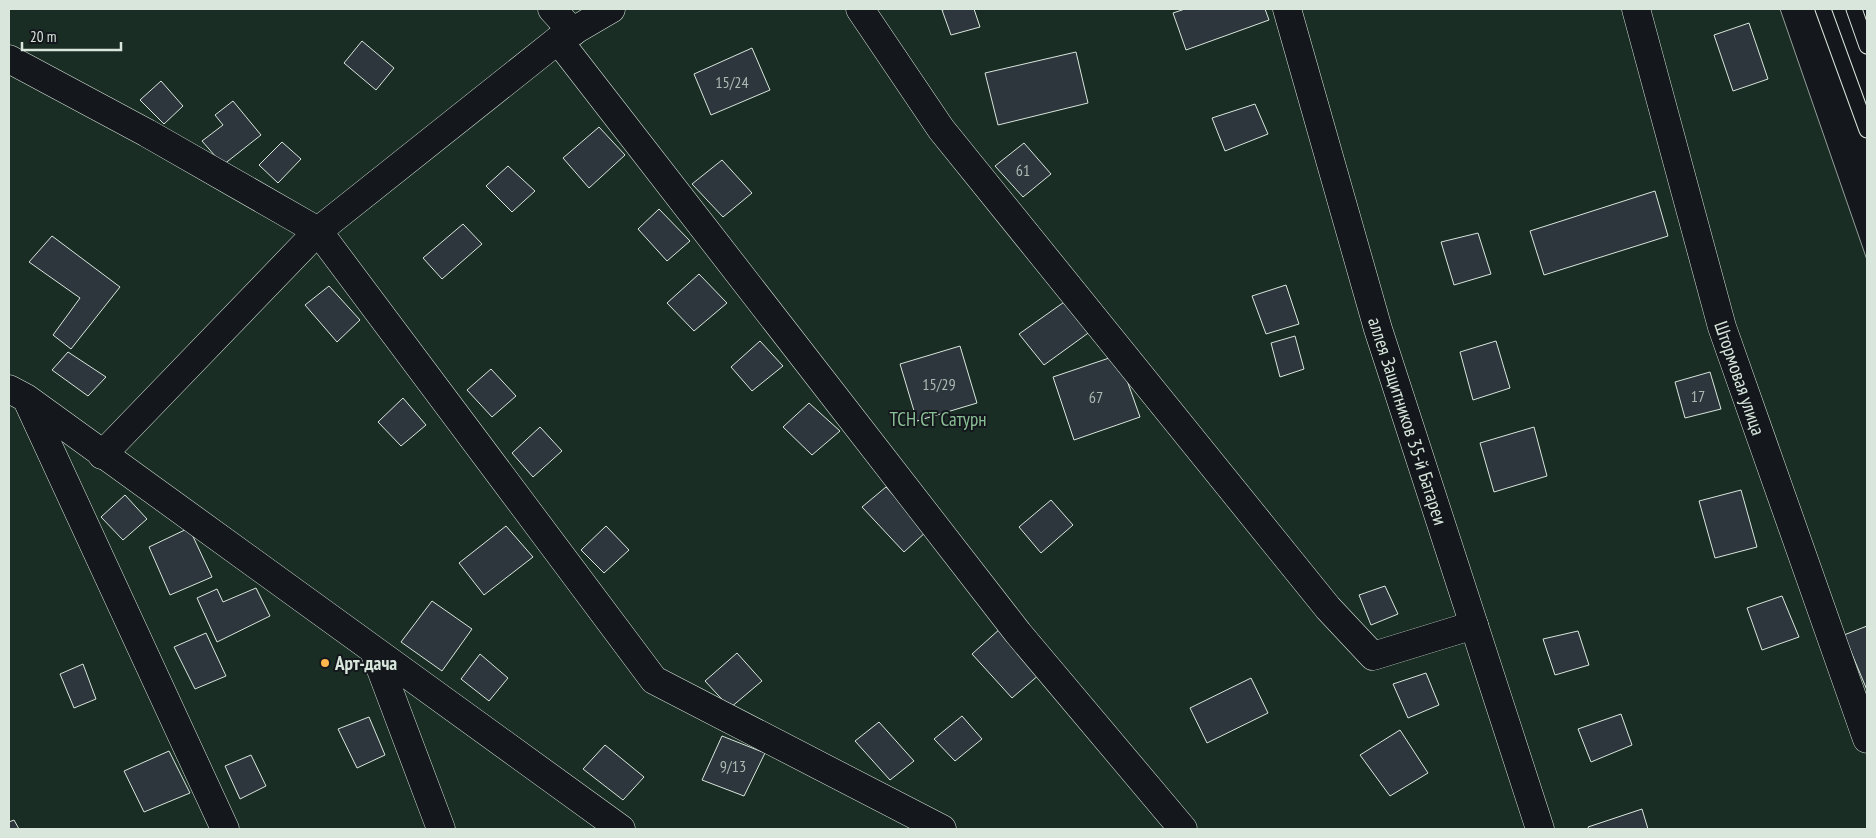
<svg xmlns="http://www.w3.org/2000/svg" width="1876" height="838" viewBox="0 0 1876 838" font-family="'PT Sans Narrow',sans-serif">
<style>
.green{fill:#1a2d24;stroke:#939e99}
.building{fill:#2c363c;stroke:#d8e6dc}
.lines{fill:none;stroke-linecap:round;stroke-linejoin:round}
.lane-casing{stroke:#d8e6dc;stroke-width:17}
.street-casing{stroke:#d8e6dc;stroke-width:29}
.lane{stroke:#14181c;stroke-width:15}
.street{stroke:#14181c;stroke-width:28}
.poi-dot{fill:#ffb74d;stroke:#14181c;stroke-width:2}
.labels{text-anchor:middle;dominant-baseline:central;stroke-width:4;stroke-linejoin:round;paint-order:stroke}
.number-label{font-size:16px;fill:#adbab4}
.street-label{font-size:19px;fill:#d8e6dc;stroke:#14181c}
.park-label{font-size:19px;fill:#8ac095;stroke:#14181c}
.poi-label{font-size:19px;font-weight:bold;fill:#d8e6dc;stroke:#14181c;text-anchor:start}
</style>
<rect width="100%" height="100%" fill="#14181c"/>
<polygon class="green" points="9,9 1780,9 1867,260 1867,829 9,829"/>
<g class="building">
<polygon points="947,9 974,9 980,27 951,35 942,10"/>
<polygon points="1185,9 1265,9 1269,20 1186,50 1173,13"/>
<polygon points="1749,23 1768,79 1733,91 1714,35"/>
<polygon points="362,41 394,68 376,90 344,63"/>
<polygon points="752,48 770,90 711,115 694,74"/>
<polygon points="1076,52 1088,103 998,125 985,73"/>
<polygon points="161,81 183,106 164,124 140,100"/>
<polygon points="233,101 261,135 223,165 202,141 223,125 215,115"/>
<polygon points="1255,104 1268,134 1225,151 1212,118"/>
<polygon points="599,127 625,155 589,188 563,158"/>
<polygon points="282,142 301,159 278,183 259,165"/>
<polygon points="1024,143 1051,174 1023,197 995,166"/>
<polygon points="722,160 752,193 723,217 692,184"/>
<polygon points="508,166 535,191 512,212 486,186"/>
<polygon points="1655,191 1668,236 1544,275 1530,231"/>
<polygon points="659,209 690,241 667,261 638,229"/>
<polygon points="463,224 482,244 442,279 423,258"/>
<polygon points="1478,233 1491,274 1454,285 1441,242"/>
<polygon points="52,236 120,287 71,349 53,335 80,298 29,262"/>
<polygon points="699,274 727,303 694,331 667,303"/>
<polygon points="1286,285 1299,324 1266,334 1252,296"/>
<polygon points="329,286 360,320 337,342 305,305"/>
<polygon points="1067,300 1091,331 1044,365 1019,334"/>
<polygon points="1295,336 1304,369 1280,377 1271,343"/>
<polygon points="760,341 783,366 752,391 731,367"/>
<polygon points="1496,341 1510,388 1473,400 1460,352"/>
<polygon points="960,346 977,403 917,421 900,364"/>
<polygon points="68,352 106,377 88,396 52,370"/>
<polygon points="1118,355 1140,417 1074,440 1053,377"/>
<polygon points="491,369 516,396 492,417 467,390"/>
<polygon points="1710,372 1721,409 1685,418 1675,382"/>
<polygon points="403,398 426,425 401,446 378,422"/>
<polygon points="809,403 840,431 812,455 783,427"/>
<polygon points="540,427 562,451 533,477 512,453"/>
<polygon points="1534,427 1547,476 1494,492 1480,443"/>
<polygon points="886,487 927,531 904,552 862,507"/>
<polygon points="1741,490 1757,547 1715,558 1699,501"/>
<polygon points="125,495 147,519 123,540 101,517"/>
<polygon points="1051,500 1073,525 1041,553 1019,527"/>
<polygon points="506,526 533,557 484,595 459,563"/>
<polygon points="606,526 629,550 604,573 581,550"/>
<polygon points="189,528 212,577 170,595 149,547"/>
<polygon points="1385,586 1398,614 1371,625 1359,595"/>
<polygon points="256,588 270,616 217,642 197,598 217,589 223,602"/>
<polygon points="1782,596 1799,637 1762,650 1747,608"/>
<polygon points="432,601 472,629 442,671 401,642"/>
<polygon points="1867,626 1867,690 1844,635"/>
<polygon points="1001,628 1040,674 1012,698 972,654"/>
<polygon points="1578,631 1589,665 1555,675 1543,639"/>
<polygon points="206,633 226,676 195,689 174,647"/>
<polygon points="737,653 762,681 730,708 705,681"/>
<polygon points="480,654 508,678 489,701 461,679"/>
<polygon points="83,664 96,699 74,708 60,674"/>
<polygon points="1426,673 1439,705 1408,718 1393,684"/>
<polygon points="1251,678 1268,713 1207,743 1190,708"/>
<polygon points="1621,714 1632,745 1591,762 1578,729"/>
<polygon points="962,716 982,739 955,761 934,739"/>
<polygon points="369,717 385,755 357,768 338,729"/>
<polygon points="879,722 914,761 890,780 855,741"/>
<polygon points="1400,730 1428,773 1390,796 1360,755"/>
<polygon points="722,736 765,753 744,796 702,780"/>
<polygon points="605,745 644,777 623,800 583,769"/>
<polygon points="169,751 190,793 144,812 124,771"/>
<polygon points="251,755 266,786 240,799 225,766"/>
<polygon points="1642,809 1648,829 1589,829 1588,827"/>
<polygon points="14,820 19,829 9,829 9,822"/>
</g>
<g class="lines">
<defs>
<g id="lane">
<polyline points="1823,9 1867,130"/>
<polyline points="1854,9 1867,46"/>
</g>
<g id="street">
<polyline points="552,9 573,32"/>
<polyline points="860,9 941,129 1328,608 1373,656 1474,625"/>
<polyline points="1287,9 1378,329 1540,829"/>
<polyline points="1636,9 1722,327 1867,739"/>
<polyline points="558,40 1018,633 1183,829"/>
<polyline points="9,59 147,133 318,231 654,680 942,829"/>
<polyline points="9,389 26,398 621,829"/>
<polyline points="28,402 225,829"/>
<polyline points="102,455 318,231 558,40 611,9"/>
<polyline points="374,651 441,829"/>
</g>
</defs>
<use href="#lane" class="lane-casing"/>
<use href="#street" class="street-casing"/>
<use href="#lane" class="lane"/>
<use href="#street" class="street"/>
</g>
<circle class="poi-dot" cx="325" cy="663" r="5"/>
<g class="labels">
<g class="number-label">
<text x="732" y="82">15/24</text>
<text x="1023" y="170">61</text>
<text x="939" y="384">15/29</text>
<text x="1698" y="396">17</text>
<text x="1096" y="397">67</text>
<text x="733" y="766">9/13</text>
</g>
<g class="street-label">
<text transform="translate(1740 378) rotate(71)">Штормовая улица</text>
<text transform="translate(1408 421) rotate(72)">аллея Защитников 35-й Батареи</text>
</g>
<g class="park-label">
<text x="938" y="419">ТСН СТ Сатурн</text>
</g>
<g class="poi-label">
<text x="335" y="663">Арт-дача</text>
</g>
</g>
<rect width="1876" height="838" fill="none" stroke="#d8e6dc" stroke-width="20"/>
<path d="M22 42v8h99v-8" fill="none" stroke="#d8e6dc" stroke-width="2.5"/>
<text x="30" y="42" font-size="15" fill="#d8e6dc" stroke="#14181c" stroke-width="4" paint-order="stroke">20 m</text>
</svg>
